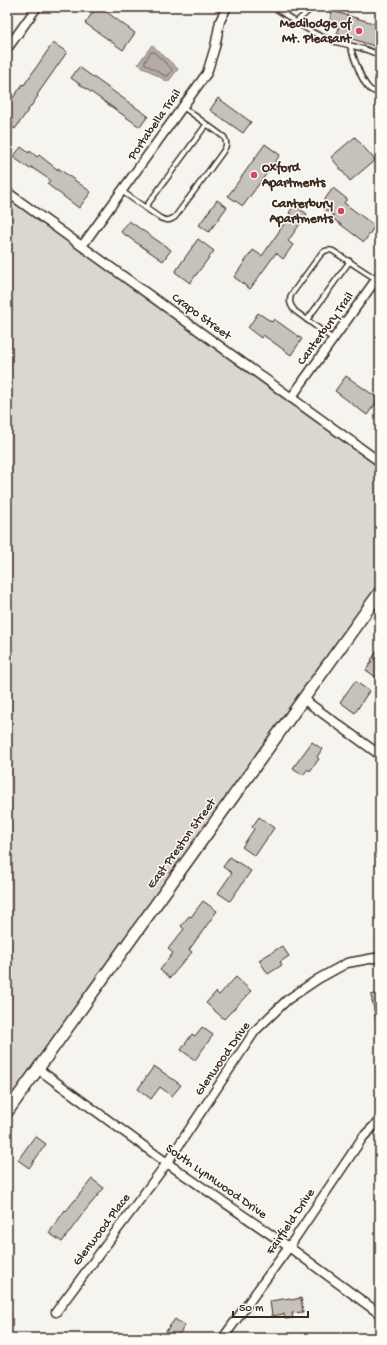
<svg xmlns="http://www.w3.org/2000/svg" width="387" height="1345" viewBox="0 0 387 1345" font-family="'Gochi Hand',sans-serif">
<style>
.green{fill:#dad6d0;stroke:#8a8077}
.water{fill:#b4aca4;stroke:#84786e}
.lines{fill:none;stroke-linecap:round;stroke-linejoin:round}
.shore{stroke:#6b5e54;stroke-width:1}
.building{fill:#c7c1bb;stroke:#3b2a1e}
.lane-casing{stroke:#3b2a1e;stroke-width:7}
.street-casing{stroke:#3b2a1e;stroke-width:11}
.secondary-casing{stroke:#3b2a1e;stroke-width:14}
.lane{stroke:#fdfcf7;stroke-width:4}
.street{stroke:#fdfcf7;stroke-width:8}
.secondary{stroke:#fdfcf7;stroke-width:11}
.poi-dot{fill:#d1495b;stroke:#fdfcf7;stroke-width:1.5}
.labels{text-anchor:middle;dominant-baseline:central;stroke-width:3;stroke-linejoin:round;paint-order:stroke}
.poi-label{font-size:13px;font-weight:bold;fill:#3b2a1e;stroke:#fdfcf7;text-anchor:end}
.street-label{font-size:13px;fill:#3b2a1e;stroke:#fdfcf7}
</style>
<rect width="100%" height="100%" fill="#f5f4ee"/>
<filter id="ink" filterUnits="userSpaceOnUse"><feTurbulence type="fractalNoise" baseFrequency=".025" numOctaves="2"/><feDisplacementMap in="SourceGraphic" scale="8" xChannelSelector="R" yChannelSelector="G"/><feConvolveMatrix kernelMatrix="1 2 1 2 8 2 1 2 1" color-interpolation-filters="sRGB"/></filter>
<g filter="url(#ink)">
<polygon class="green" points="7,192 380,462 380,592 7,1112"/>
<polygon class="water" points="152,45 178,69 168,82 138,64"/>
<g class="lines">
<polygon class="shore" points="151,52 154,52 171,68 172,70 168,76 165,76 145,64 145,62"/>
</g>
<g class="building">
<polygon points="97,7 100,7 135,33 123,50 85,23"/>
<polygon points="332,11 380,25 380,48 337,34 339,28 329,23"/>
<polygon points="53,43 67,52 37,95 38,96 15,129 12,127 7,134 7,106 23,84 24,85"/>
<polygon points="79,67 148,116 140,127 71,78"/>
<polygon points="218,98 251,122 243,133 210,110"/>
<polygon points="355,137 375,160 350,181 331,157"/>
<polygon points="265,144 280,155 243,206 228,196"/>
<polygon points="21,147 29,153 30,151 37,157 39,155 58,170 58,168 91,192 79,208 47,184 50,180 31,167 30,169 13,157"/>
<polygon points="333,188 347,199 344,203 375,226 364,242 332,218 334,216 320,206"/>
<polygon points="217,200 227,207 209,232 199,225"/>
<polygon points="294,205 307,214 288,241 293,245 283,259 276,253 250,289 234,277 253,250 262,256 291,214 289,213"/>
<polygon points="129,221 171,250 163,261 121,232"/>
<polygon points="198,239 214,251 190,283 175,272"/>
<polygon points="258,313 272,322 274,319 302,339 291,355 263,335 261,338 248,328"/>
<polygon points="346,376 379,399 367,415 335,391"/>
<polygon points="380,647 380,673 377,678 366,670 372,661 371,660"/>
<polygon points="355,681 369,691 355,713 340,702"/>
<polygon points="312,742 322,749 317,757 319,759 310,771 308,769 303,775 293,768"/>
<polygon points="259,817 274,828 255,856 242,847 254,829 252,827"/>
<polygon points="230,857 251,871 230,901 218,893 232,873 223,867"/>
<polygon points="203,901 217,911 189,950 192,952 170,978 160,970 173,953 168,949 184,929 181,926 189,916 191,917"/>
<polygon points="282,946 289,956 280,962 282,965 268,974 259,960"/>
<polygon points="236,977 251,991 224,1019 206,1003 216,992 219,995"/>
<polygon points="380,993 380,1020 376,1020 371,995"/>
<polygon points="202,1027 213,1035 195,1060 181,1050 192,1034 195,1036"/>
<polygon points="154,1066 181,1085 172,1096 160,1087 151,1099 138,1089"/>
<polygon points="35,1136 46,1144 29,1168 18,1160"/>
<polygon points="92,1179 104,1188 84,1212 62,1242 49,1233 65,1210 66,1211"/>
<polygon points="290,1298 291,1300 301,1298 303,1312 292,1313 293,1318 285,1319 284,1314 272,1316 270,1301"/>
<polygon points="175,1319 185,1326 176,1338 161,1338"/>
</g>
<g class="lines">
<defs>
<g id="lane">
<path d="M274 7C293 20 311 34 333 41 348 46 367 47 380 56"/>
<polyline points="296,22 313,7"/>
<path d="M350 46C354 56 362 87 373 91 376 92 378 91 380 91"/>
<path d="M123 192 160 218C167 221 169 221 175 217L222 153C226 147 228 144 224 137L183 107"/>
<polyline points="145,208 206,125"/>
<polyline points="307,320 350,261"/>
<path d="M333 339 295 311C290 305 289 302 291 295L321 254C325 250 328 249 333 251L376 279"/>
</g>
<g id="street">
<polyline points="7,49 37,7"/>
<polyline points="7,192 380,462"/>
<polyline points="82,246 207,73 215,47 220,21 227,7"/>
<polyline points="291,398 380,274"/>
<polyline points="303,699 380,755"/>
<polyline points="38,1069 167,1163 289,1247 380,1314"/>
<polyline points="56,1312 167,1163 255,1031 287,1000 318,979 347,963 380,957"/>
<polyline points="223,1338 289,1247 363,1137 380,1120"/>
</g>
<polyline id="secondary" points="7,1112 380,592"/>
</defs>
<use href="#lane" class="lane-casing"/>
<use href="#street" class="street-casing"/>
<use href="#secondary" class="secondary-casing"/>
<use href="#lane" class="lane"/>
<use href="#street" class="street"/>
<use href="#secondary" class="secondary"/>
</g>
</g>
<g class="poi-dot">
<circle cx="359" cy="31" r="4"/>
<circle cx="254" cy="175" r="4"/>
<circle cx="341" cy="211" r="4"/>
</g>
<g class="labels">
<g class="poi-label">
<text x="351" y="24">Medilodge of<tspan x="351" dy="15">Mt. Pleasant</tspan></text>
<text x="262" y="168" text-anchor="start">Oxford<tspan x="262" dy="15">Apartments</tspan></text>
<text x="333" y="204">Canterbury<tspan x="333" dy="15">Apartments</tspan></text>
</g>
<g class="street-label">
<text transform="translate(155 125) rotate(-55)">Portabella Trail</text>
<text transform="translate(201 317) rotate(36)">Crapo Street</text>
<text transform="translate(326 329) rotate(-54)">Canterbury Trail</text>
<text transform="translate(182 844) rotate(-54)">East Preston Street</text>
<text transform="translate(223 1059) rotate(-55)">Glenwood Drive</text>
<text transform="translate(216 1182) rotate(35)">South Lynnwood Drive</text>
<text transform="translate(291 1222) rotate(-56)">Fairfield Drive</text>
<text transform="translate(102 1230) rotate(-53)">Glenwood Place</text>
</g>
</g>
<rect width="387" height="1345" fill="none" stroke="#fdfcf7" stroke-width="24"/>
<rect x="12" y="12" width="363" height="1321" fill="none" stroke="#3b2a1e" stroke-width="1.5" filter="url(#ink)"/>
<path d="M233 1311v6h75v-6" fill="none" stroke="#3b2a1e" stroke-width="2"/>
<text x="239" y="1311" font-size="12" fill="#3b2a1e" stroke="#fdfcf7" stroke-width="3" paint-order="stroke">50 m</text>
</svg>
